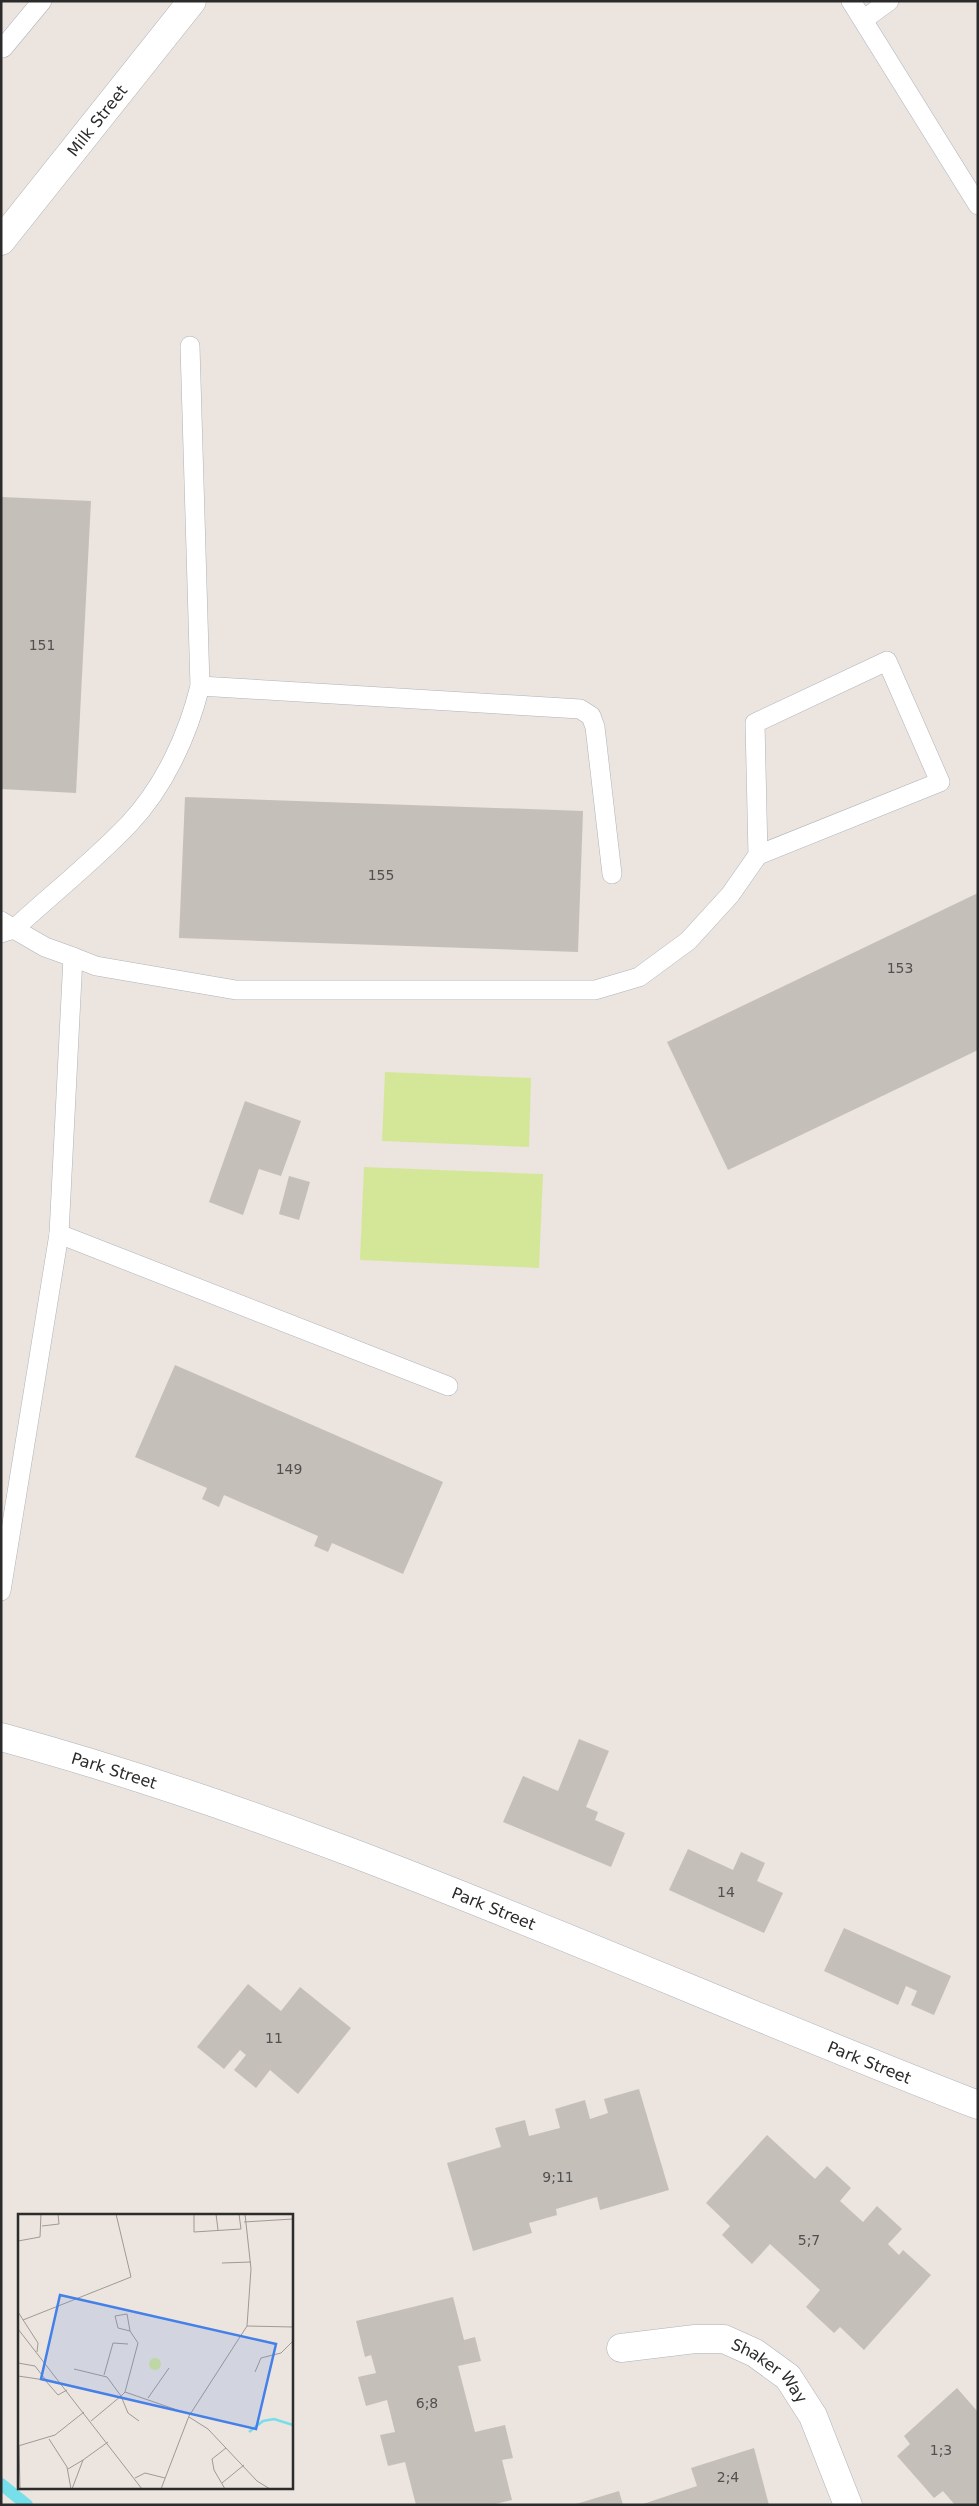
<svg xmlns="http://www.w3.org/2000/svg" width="979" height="2506" viewBox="0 0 979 2506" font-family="'DejaVu Sans',sans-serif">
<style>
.pitch{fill:#d4e799}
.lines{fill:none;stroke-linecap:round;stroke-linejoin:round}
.stream{stroke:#76dfea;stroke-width:12}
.building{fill:#c5bfba}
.lane-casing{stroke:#aeb3bb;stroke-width:20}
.street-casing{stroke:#aeb3bb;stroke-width:29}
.secondary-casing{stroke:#aeb3bb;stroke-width:29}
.lane{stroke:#fff;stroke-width:19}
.street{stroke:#fff;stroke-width:28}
.secondary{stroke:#fff;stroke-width:28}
.labels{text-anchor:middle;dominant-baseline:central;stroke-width:5;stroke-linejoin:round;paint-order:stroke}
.number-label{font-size:14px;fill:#52504f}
.street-label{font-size:16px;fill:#2b2b2b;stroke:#fff}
.inset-river{fill:none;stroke:#76dfea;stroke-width:2.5}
.inset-road{fill:none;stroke:#9f9a96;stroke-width:1}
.view{fill:#4480e8;fill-opacity:0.15;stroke:#4480e8;stroke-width:2.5}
.inset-edge{fill:none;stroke:#2b2b2b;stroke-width:2.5}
</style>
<rect width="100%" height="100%" fill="#ece4de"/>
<g class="pitch">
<polygon points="385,1072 531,1078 529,1147 382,1141"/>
<polygon points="364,1167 543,1174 539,1268 360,1260"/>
</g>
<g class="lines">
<polyline class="stream" points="1,2484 27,2505"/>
</g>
<g class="building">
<polygon points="1,497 91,501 76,793 1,789"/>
<polygon points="185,797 583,811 578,952 179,938"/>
<polygon points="978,893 978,1050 728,1170 667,1042"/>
<polygon points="245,1101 301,1121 281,1176 259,1169 243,1215 209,1202"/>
<polygon points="289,1176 310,1182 299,1220 279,1214"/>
<polygon points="175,1365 443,1482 403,1574 332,1543 328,1552 314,1546 318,1536 224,1495 219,1507 202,1499 207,1488 135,1457"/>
<polygon points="579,1739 609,1751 586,1807 598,1812 595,1820 625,1833 611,1867 503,1822 523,1776 558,1791"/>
<polygon points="688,1849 733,1870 741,1852 765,1863 757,1881 783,1893 764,1933 669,1890"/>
<polygon points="844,1928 951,1976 934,2015 911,2005 917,1991 906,1986 898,2005 824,1971"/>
<polygon points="248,1984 281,2011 300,1987 351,2028 298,2094 270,2070 256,2088 234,2070 246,2055 240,2050 224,2069 197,2047"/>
<polygon points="639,2089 669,2190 600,2210 597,2197 556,2209 557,2215 529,2223 532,2233 473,2251 447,2163 501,2147 495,2128 525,2120 529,2136 560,2128 555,2109 585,2100 590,2119 608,2113 604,2099"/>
<polygon points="767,2135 815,2179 827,2166 851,2188 840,2201 863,2222 877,2206 902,2229 888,2244 899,2255 903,2250 931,2275 864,2350 840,2327 834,2333 806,2307 820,2290 770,2244 752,2264 722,2235 730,2226 706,2203"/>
<polygon points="453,2297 464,2340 475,2337 481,2361 458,2366 475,2432 505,2425 513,2458 502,2460 512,2500 491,2505 416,2505 405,2462 388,2466 380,2435 395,2432 387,2400 366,2406 358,2377 376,2373 371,2355 365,2357 356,2321"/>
<polygon points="957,2388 978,2412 978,2505 955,2505 943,2491 934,2498 897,2456 910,2444 904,2436"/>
<polygon points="754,2448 769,2505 640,2505 697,2486 691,2468"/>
<polygon points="619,2491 623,2505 576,2505 576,2504"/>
</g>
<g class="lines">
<defs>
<g id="lane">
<polyline points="851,1 978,205"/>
<polyline points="863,20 889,1"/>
<polyline points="3,48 42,1"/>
<polyline points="200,686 580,709 591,716 595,727 612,874"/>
<polyline points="1,921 14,929 1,933"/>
<polyline points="73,957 96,966 236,990 595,990 639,977 688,941 730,895 758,855 940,782 887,661 755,723 758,855"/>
<polyline points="59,1234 448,1386"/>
<path d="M1 1591 59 1234 73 957 45 947 14 929C52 894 94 861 129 824 164 787 188 735 200 686L190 346"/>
</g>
<g id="street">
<path id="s1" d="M1 1737C337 1828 654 1980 978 2105"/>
<path id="s2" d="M621 2348 695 2339H724L755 2353 788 2377 813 2416 848 2505"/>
</g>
<g id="secondary">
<path id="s3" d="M1 241 192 1"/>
</g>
</defs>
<use href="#lane" class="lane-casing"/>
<use href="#street" class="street-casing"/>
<use href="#secondary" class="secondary-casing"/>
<use href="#lane" class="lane"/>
<use href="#street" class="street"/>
<use href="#secondary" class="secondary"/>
</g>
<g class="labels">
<g class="number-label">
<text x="42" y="645">151</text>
<text x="381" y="875">155</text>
<text x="900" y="968">153</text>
<text x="289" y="1469">149</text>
<text x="726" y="1892">14</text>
<text x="274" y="2038">11</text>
<text x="558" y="2177">9;11</text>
<text x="809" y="2240">5;7</text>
<text x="427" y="2403">6;8</text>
<text x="941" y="2450">1;3</text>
<text x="728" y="2477">2;4</text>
</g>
<g class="street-label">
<text stroke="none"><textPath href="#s3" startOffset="154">Milk Street</textPath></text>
<text stroke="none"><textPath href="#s1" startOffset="118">Park Street</textPath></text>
<text stroke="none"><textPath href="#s1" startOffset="522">Park Street</textPath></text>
<text stroke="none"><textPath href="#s1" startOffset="928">Park Street</textPath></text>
<text stroke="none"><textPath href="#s2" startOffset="160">Shaker Way</textPath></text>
</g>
</g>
<g transform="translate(18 2214)">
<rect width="275" height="275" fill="#ece4de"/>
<path d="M131 150a6 6 0 1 1 12 0a6 6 0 1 1-12 0Z" fill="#d4e799"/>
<path class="inset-river" d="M231 218 245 207 256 205 275 211"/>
<path class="inset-road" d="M176 0V18L223 15 221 0M198 0 200 16M226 8 275 5M24 12 41 10 40 0M0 27 22 23 23 0M204 49 233 48M0 98 20 129 19 138M5 106 113 63 98 0M229 112 275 113M0 115 124 275M0 149 17 152 27 165M56 155 89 163 103 182 107 178 162 197M237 158 243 144 263 139 275 127M86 161 95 129 110 130M0 162 27 166 40 181 49 176M107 178 120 129 112 117 109 100 97 102 100 114 112 117M130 184 151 154M171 203 190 215 239 267 252 275M73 207 103 182 110 199 121 207M31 225 49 253 53 275M0 232 37 221 66 198M1 232 2 275M50 255 65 246M117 264 127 259 147 264M204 269 226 251M54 275 65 246 90 228M143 275 171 202 229 112 233 55 227 0M207 275 196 256 194 245 208 234"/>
<path class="view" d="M42 81 258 130 238 215 23 165Z"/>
<rect width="275" height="275" class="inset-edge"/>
</g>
<rect width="979" height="2506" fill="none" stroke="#2b2b2b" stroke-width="5"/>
</svg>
